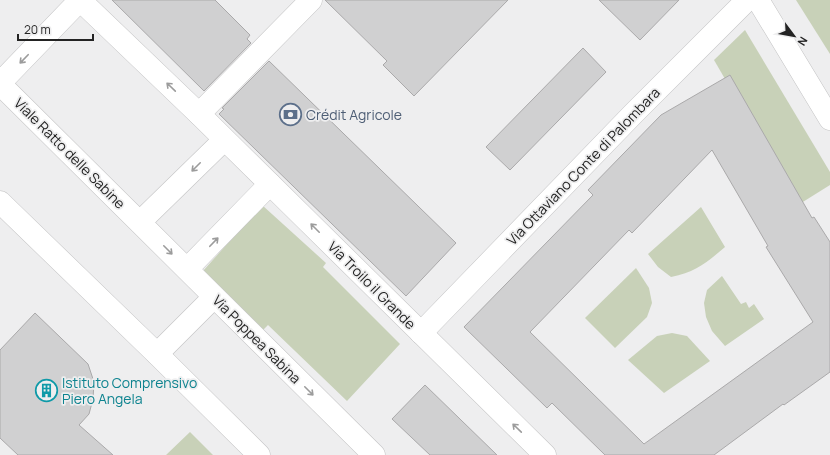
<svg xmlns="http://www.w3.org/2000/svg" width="830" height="455" viewBox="0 0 830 455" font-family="Manrope,sans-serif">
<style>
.green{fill:#c8d1b8}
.building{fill:#d0d0d1;stroke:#aaa9aa;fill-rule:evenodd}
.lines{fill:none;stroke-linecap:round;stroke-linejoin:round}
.minor-casing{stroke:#c4c4c5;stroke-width:23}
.minor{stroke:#fff;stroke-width:22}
.oneway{stroke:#9c9c9c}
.labels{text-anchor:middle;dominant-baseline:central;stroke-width:3.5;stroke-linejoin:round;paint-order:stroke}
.service-label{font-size:14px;fill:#4e5e75;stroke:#eeeeef;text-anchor:start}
.street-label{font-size:14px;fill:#232323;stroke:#eeeeef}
.culture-label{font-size:14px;fill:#0d838f;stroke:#eeeeef;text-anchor:start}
</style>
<rect width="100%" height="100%" fill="#eeeeef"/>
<g class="green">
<polygon points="796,0 830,0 830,54"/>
<polygon points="745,30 830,172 830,185 798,205 714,60"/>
<polygon points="262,205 326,263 323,267 400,344 347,401 268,325 262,331 203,271"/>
<path d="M701 207 725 247C706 263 696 272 671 277L658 267 648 254Z"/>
<polygon points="636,268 649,288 652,303 647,317 615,348 585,318"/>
<polygon points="722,276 741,304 746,302 749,308 754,304 764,319 725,346 712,331 706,317 704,303 707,290"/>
<polygon points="672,333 687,336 710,361 664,393 628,360 657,336"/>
<polygon points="190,432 213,455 214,455 166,455"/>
</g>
<g class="building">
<polygon points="112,0 215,0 250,35 247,39 251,43 204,91"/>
<polygon points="325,0 508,0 414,96 383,65 387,61"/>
<polygon points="599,0 679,0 640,40"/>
<polygon points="583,48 606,72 510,170 486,147"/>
<polygon points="269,61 456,243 406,296 219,114 224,109 222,108"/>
<path d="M730 75 812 218 814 217 830 242V372L784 405 783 404 714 455H605L552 403 547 408 464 327 593 195 588 190 661 115ZM712 150 768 246 766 247 813 322 644 444 530 332 629 230 632 233Z"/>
<polygon points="35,313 88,364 94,382 93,399 89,414 79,425 113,455 18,455 0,438 0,350"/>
<polygon points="425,385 497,455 430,455 392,419"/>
</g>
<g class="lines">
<defs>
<g id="minor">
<polyline points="80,0 199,114 545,455"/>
<polyline points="758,0 830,119"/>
<polyline points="0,83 80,0"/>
<polyline points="0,84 374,455"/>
<polyline points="199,114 311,0"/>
<polyline points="0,202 157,354 259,455"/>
<polyline points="140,222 224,140"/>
<polyline points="187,269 270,184"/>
<polyline points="421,333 633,114 747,0"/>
<polyline points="157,354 214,297"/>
</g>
</defs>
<use href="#minor" class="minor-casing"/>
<use href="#minor" class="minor"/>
</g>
<defs><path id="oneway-shaft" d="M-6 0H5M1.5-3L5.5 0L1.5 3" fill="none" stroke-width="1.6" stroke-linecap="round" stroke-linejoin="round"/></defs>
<g class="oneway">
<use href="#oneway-shaft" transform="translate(24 59) rotate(134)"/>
<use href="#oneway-shaft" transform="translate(171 87) rotate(-136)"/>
<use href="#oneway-shaft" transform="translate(196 167) rotate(135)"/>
<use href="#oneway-shaft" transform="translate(315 228) rotate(-135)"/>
<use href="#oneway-shaft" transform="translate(214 242) rotate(-46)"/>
<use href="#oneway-shaft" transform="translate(168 250) rotate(45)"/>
<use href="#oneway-shaft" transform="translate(309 391) rotate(45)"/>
<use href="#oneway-shaft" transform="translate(517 428) rotate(-136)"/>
</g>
<defs>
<symbol id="bank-ring" viewBox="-11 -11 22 22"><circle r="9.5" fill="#eeeeef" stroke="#5c6f8a" stroke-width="1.5"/><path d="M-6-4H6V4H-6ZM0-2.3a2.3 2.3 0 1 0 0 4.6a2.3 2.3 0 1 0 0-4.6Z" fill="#5c6f8a"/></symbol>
<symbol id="building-ring" viewBox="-11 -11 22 22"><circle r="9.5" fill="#eeeeef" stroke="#0f9aa8" stroke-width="1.5"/><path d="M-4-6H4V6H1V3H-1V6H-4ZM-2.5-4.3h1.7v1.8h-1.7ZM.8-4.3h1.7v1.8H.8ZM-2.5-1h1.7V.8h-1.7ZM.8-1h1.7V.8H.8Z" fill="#0f9aa8"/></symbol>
</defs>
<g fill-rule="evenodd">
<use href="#bank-ring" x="278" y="102" width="25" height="25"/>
<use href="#building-ring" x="34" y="378" width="25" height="25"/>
</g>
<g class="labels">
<g class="service-label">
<text x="306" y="114">Crédit Agricole</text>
</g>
<g class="street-label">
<text transform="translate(70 153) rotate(45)">Viale Ratto delle Sabine</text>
<text transform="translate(583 166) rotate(-46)">Via Ottaviano Conte di Palombara</text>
<text transform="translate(372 285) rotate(45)">Via Troilo il Grande</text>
<text transform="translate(257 339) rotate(45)">Via Poppea Sabina</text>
</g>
<g class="culture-label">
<text x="62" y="382">Istituto Comprensivo<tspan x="62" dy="16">Piero Angela</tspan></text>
</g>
</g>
<g transform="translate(794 36) rotate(122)" stroke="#eeeeef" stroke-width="3" paint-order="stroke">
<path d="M0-3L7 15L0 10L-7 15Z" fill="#232323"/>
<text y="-6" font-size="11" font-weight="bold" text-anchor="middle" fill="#232323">N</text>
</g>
<path d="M18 34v6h75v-6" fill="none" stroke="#232323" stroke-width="2"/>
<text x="24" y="34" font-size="12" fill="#232323" stroke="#eeeeef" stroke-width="3" paint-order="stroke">20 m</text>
</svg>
